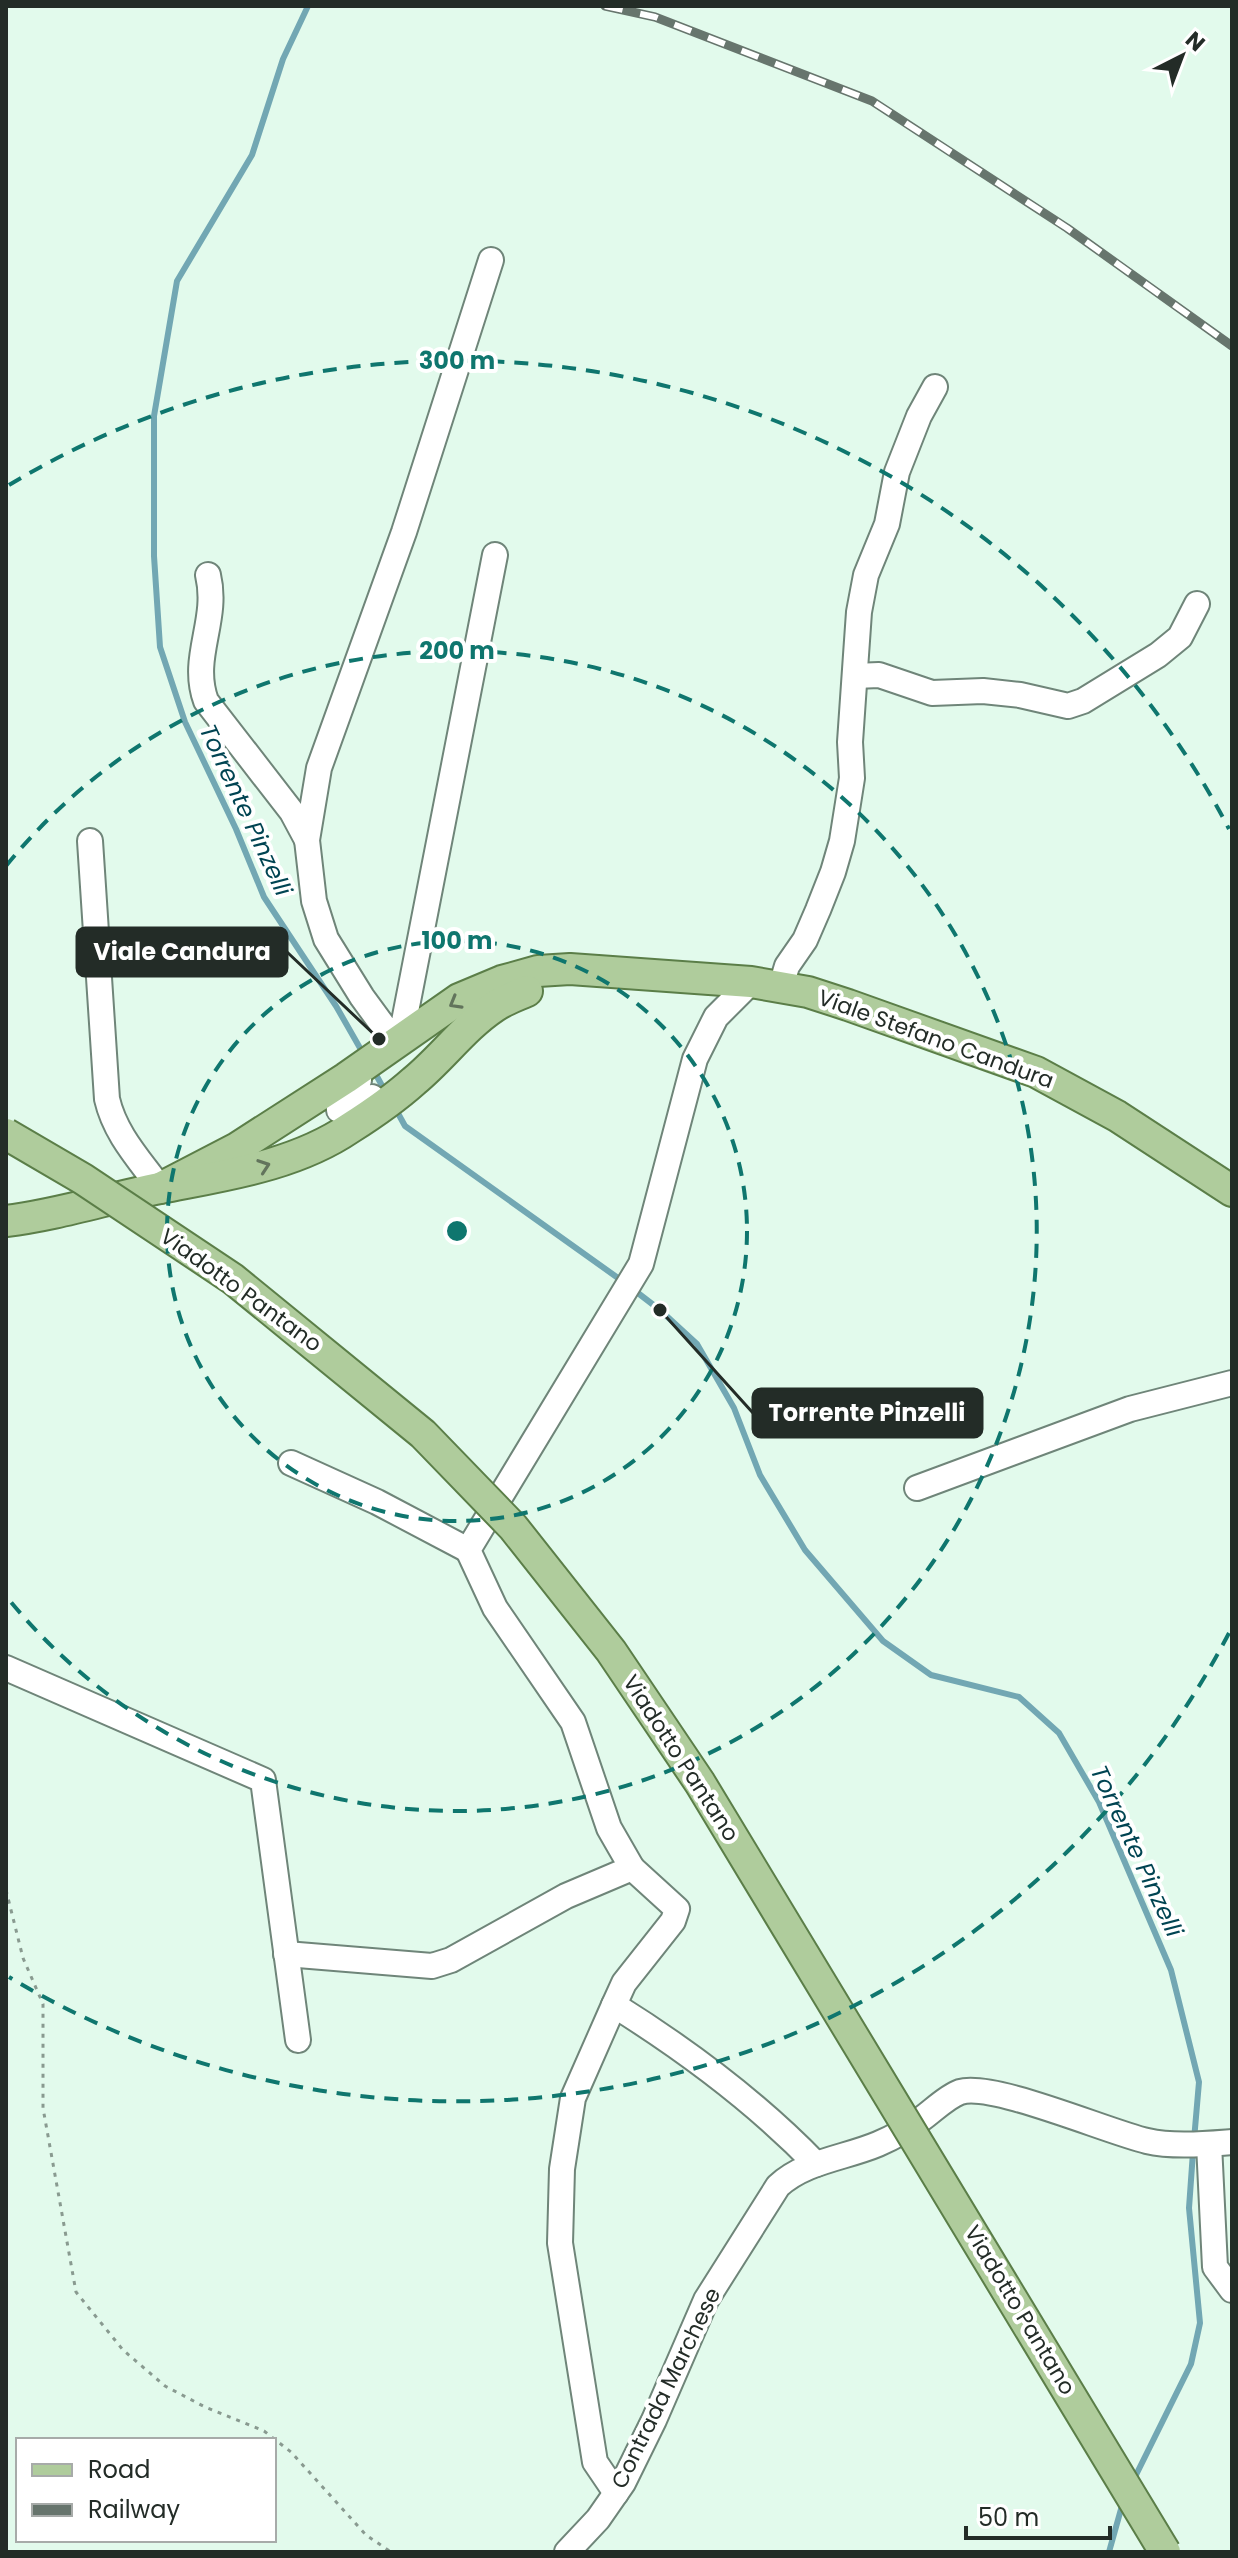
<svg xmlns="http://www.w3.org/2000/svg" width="1238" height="2558" viewBox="0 0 1238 2558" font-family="Poppins,sans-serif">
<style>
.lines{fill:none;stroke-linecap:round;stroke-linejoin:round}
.stream{stroke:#72a7b3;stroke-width:6}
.minor-casing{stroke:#6f8579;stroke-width:28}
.major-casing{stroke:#5b7e48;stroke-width:34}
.path{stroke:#899a90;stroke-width:3;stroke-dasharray:4 6;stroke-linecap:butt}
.minor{stroke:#fff;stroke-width:24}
.major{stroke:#afcc9c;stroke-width:30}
.rail-casing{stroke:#67756d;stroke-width:9}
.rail{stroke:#fff;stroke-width:6;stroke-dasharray:18;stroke-linecap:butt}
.major-bridge-casing{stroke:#5b7e48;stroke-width:34;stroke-linecap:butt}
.major-bridge{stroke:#afcc9c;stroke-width:30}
.oneway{stroke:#62745c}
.ring{fill:none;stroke:#0f766e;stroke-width:4;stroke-dasharray:14 10}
.labels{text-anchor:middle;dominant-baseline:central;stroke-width:8;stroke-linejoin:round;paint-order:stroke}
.street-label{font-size:22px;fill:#232c27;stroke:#fff}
.water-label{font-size:24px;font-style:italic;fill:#004452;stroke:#fff}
.centre{fill:#0f766e;stroke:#fff;stroke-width:4}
.ring-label{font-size:24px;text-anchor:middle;font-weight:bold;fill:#0f766e;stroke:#fff;stroke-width:8;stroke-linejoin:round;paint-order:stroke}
.leader{fill:none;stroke:#232c27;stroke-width:3}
.callout-dot{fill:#232c27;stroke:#fff;stroke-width:3}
.callout{fill:#232c27;stroke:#232c27;stroke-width:3}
.callout-label{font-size:24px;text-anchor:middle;font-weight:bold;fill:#fff}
</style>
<rect width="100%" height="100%" fill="#e2faec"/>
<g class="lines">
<g class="stream">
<polyline points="308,6 283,59 252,155 177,281 154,416 154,556 160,647 185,722 236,829 264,897 336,1006 364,1055"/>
<polyline points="374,1071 386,1093"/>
<polyline points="394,1106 405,1126 625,1283"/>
<polyline points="634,1290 660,1310 697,1344 734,1408 760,1475 805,1550 883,1641 931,1675 1019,1697 1059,1733 1099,1802 1171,1970 1199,2082 1194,2140"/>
<polyline points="1133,2481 1191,2364 1200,2323 1189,2208 1193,2152"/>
<polyline points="1109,2552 1123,2502"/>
</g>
<defs>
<g id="minor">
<polyline points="491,260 404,532 319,768 307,840 314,901 326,939 362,997 384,1027 401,1037 495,555"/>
<path d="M208 575C219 621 190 657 206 701L292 812 307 840"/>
<polyline points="855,676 879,675 932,693 983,691 1020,695 1068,706 1083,701 1158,655 1180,637 1197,604"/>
<path d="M90 841 107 1099C115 1134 139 1159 160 1188"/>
<polyline points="781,986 787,966 805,940 818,910 833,872 842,841 852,778 850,742 856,655 859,612 866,575 887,524 897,472 919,416 935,387"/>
<polyline points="359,1080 338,1097 339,1110 349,1113 372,1097"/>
<polyline points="291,1463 377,1502 468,1550"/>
<polyline points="917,1488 1130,1409 1232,1383"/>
<polyline points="6,1668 263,1780 298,2040"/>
<polyline points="286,1954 432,1966 451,1960 566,1896 632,1868 609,1828 573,1722 495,1608 468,1550 641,1264 695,1059 716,1017 751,982"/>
<path d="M614 2005C686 2050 757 2103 816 2164"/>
<polyline points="1209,2144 1215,2267 1232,2290"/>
<polyline points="616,2493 595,2462 560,2243 562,2169 573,2098 614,2005 624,1983 673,1921 677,1909 632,1868"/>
<path d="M567 2552 598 2519 623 2483 654 2420 706 2300 778 2186C805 2161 845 2158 878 2144 892 2138 907 2130 920 2120 932 2112 946 2097 960 2092 993 2082 1108 2132 1147 2141 1173 2147 1205 2144 1232 2142"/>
</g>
<g id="major">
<polyline points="160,1188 237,1148 346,1078 459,999 502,981 538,971 570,969 751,982 808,992 848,1005 1036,1072 1117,1116 1232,1191"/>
<path d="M6 1221C58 1215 109 1198 160 1188 225 1175 294 1166 350 1128 372 1114 395 1098 414 1081 442 1058 464 1027 494 1007 504 1000 516 996 527 991"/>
</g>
</defs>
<use href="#minor" class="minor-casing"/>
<use href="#major" class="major-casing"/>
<polyline class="path" points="6,1890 23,1958 43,2004 43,2108 76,2292 123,2350 165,2386 205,2407 264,2431 291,2452 366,2535 391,2552"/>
<use href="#minor" class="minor"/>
<use href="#major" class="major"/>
<defs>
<polyline id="rail" points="605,6 655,17 872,101 1067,228 1232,346"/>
</defs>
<use href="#rail" class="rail-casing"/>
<use href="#rail" class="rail"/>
<defs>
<polyline id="major-bridge" points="6,1134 83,1179 233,1279 423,1434 513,1527 611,1651 700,1783 1165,2552"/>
</defs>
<use href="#major-bridge" class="major-bridge-casing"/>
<use href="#major-bridge" class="major-bridge"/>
</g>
<defs><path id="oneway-chevron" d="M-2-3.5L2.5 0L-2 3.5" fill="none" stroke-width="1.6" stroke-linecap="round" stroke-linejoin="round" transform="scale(2)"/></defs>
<g class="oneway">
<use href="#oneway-chevron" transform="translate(455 1003) rotate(150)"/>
<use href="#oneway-chevron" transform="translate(264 1166) rotate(-19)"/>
</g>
<g class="ring">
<circle cx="457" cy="1231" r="290"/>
<path d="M6 866A580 580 0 1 1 6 1596"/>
<path d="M1229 1633A870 870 0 0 1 9 1977M9 485A870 870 0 0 1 1229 829"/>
</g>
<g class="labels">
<g class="street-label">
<text transform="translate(936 1039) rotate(20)">Viale Stefano Candura</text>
<text transform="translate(241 1290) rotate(36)">Viadotto Pantano</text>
<text transform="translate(681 1758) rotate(57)">Viadotto Pantano</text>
<text transform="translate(1020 2310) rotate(59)">Viadotto Pantano</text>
<text transform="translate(666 2388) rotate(-64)">Contrada Marchese</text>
</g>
<g class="water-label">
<text transform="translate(246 810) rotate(65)">Torrente Pinzelli</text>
<text transform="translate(1137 1851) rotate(65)">Torrente Pinzelli</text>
</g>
</g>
<circle cx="457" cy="1231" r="12" class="centre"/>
<g class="ring-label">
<text x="457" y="369">300 m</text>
<text x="457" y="659">200 m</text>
<text x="457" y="949">100 m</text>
</g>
<path class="leader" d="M379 1039L287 952M660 1310L753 1413"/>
<g class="callout-dot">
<circle cx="379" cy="1039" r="8"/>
<circle cx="660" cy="1310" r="8"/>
</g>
<g class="callout">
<rect x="77" y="928" width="210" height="48" rx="8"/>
<rect x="753" y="1389" width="229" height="48" rx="8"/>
</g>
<g class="callout-label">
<text x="182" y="960">Viale Candura</text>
<text x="867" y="1421">Torrente Pinzelli</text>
</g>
<rect width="1238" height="2558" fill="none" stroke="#232c27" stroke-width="16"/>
<rect x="16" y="2438" width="260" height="104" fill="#ffffff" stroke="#a7aba9" stroke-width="2"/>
<rect x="32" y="2464" width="40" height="12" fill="#afcc9c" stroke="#a7aba9" stroke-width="2"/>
<text x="88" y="2478" font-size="24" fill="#232c27">Road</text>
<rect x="32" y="2504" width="40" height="12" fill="#67756d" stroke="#a7aba9" stroke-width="2"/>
<text x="88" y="2518" font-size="24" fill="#232c27">Railway</text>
<g transform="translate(1182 56) rotate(42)" stroke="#ffffff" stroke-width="6" paint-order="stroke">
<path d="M0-6L14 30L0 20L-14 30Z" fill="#232c27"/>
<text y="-12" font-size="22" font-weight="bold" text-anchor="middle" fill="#232c27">N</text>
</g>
<path d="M966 2526v12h144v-12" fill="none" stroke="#232c27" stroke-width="4"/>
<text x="978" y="2526" font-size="24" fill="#232c27" stroke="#ffffff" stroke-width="6" paint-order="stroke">50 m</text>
</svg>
